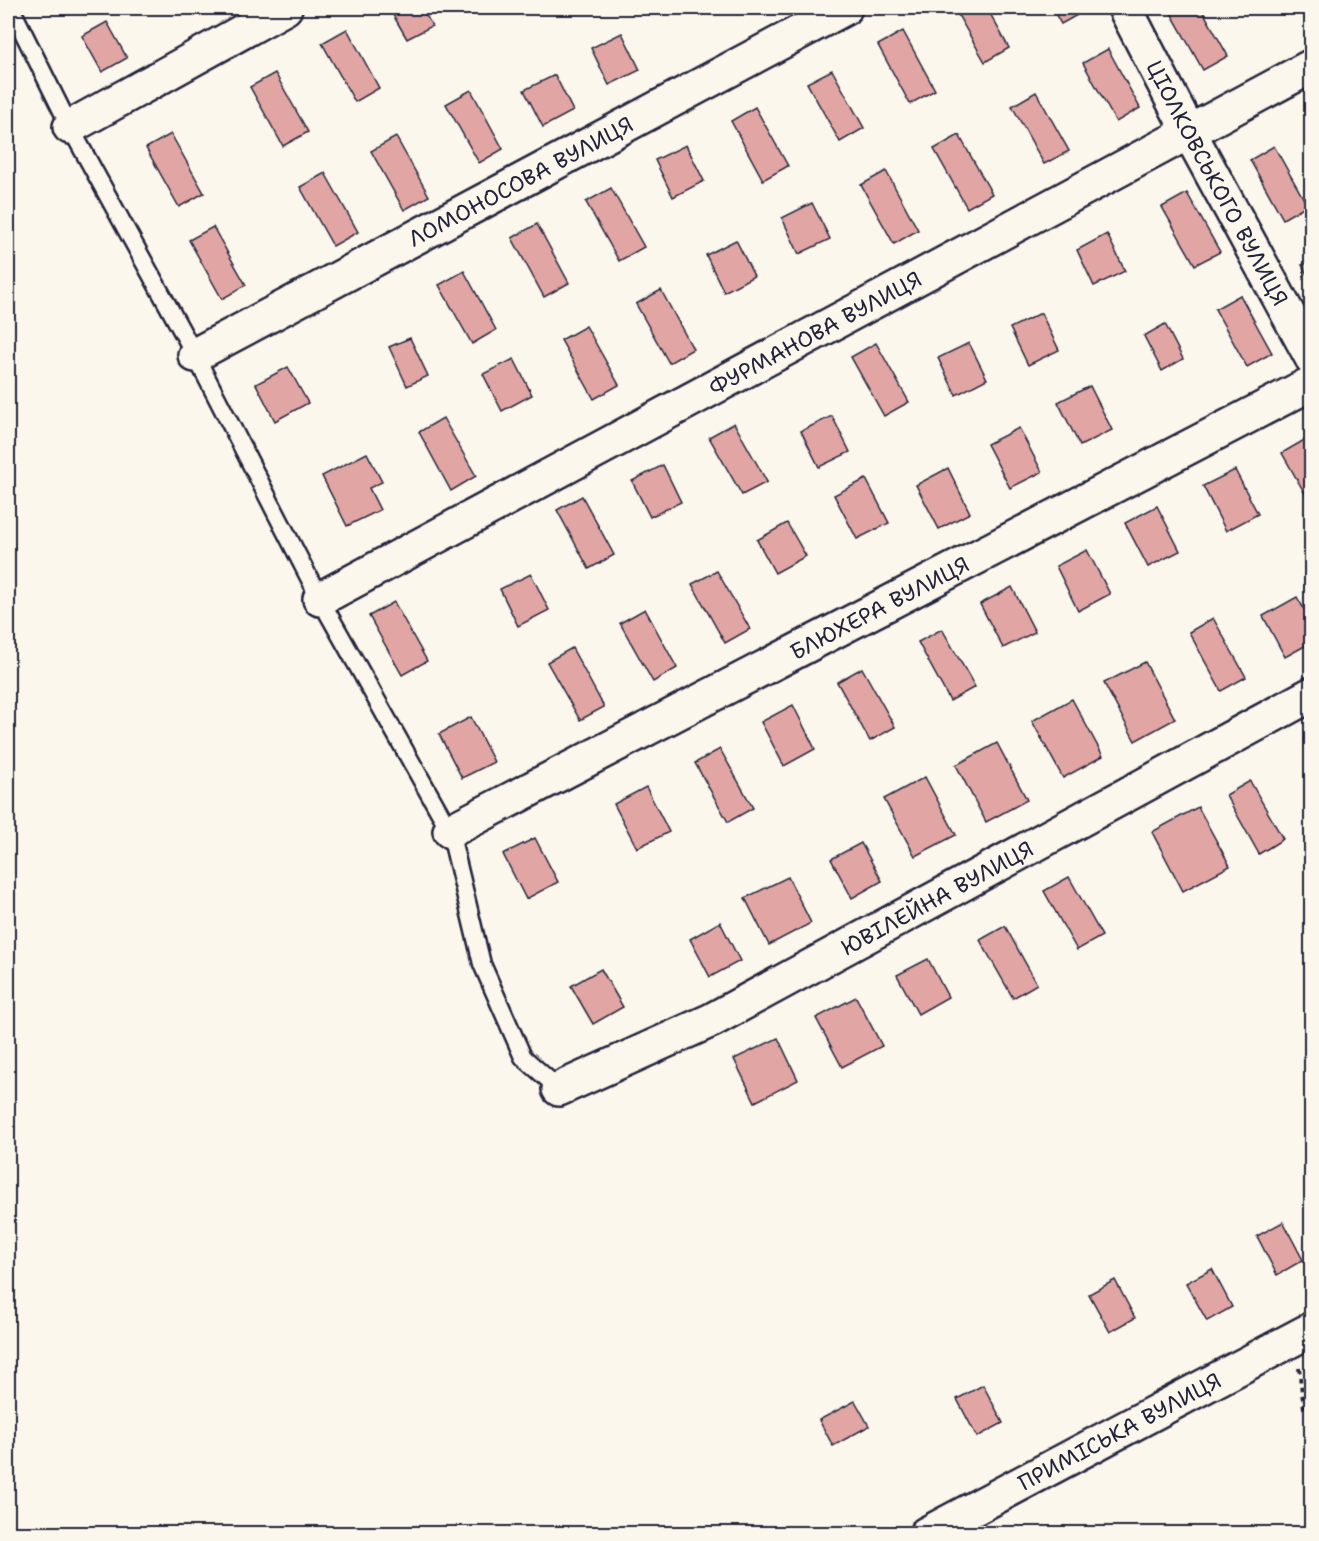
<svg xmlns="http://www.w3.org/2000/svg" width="1319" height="1541" viewBox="0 0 1319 1541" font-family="'Shantell Sans',sans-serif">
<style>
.building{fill:#e1a6a4;stroke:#22223b;stroke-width:1.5}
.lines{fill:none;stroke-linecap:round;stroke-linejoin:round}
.service-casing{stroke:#22223b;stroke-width:21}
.minor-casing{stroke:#22223b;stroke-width:38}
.path{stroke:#22223b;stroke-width:4;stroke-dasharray:4.5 4.5;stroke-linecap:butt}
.service{stroke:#fbf7ec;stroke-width:16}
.minor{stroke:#fbf7ec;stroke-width:33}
.labels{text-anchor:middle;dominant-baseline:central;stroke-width:5;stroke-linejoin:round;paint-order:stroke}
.street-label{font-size:22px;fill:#22223b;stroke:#fbf7ec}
</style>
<rect width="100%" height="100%" fill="#fbf7ec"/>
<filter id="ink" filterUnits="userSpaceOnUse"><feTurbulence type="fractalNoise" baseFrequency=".0167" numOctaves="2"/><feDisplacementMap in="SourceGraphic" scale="12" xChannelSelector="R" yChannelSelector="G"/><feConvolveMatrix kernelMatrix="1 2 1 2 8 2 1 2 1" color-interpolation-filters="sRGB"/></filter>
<g filter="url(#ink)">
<g class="building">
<polygon points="389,8 422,8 432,26 407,39"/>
<polygon points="954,8 987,8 1009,48 985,62"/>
<polygon points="1052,8 1084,8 1086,10 1061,24"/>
<polygon points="1177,8 1201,8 1228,56 1203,70 1170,11"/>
<polygon points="107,22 127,58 102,72 82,36"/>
<polygon points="347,29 379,88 355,102 322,43"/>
<polygon points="903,31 935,90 910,104 878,45"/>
<polygon points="622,33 640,70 609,85 591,48"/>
<polygon points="1108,49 1140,108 1116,122 1083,63"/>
<polygon points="832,70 864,128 840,142 807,83"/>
<polygon points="275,73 308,132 283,146 250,87"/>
<polygon points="555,75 573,111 543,127 524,90"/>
<polygon points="471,90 503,149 479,163 446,104"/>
<polygon points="1036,92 1069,151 1044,164 1012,106"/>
<polygon points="755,107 788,166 763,180 731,121"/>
<polygon points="171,134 204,193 179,207 146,148"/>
<polygon points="959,135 992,194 967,208 934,149"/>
<polygon points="396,137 429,196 404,210 371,151"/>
<polygon points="686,145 704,181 673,197 655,160"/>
<polygon points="1274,146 1307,205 1283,219 1250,160"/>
<polygon points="886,171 918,230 894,244 861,185"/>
<polygon points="325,173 358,232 333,246 300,187"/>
<polygon points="611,188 644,247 619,261 586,202"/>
<polygon points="1187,193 1220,252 1195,265 1162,207"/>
<polygon points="812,203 830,239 799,254 782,218"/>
<polygon points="537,224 569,283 544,297 512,238"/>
<polygon points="213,227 246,285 222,299 189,240"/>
<polygon points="1107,234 1125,271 1094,286 1077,250"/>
<polygon points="736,240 754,276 724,292 706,255"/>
<polygon points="1312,261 1312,284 1302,265"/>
<polygon points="464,271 496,330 472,344 439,285"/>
<polygon points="661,290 693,349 669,363 636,304"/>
<polygon points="1240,295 1272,353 1247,367 1215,309"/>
<polygon points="1041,313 1059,350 1028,365 1010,328"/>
<polygon points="1165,324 1183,359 1162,371 1144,336"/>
<polygon points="586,326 619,385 594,399 561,340"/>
<polygon points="410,338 428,376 407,386 389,347"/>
<polygon points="876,343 909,402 884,416 851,357"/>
<polygon points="969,343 987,379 956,395 938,358"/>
<polygon points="514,359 532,395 502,411 483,374"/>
<polygon points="288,367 308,403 275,421 256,384"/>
<polygon points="1090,386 1112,430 1080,446 1058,402"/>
<polygon points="832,416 850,452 819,467 801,431"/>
<polygon points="443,418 476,476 451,491 419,432"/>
<polygon points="734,423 767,482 742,495 709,437"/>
<polygon points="1019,428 1042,472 1010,488 987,444"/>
<polygon points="1306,439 1312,448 1312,506 1282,453"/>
<polygon points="367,453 382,482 369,488 380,510 347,526 322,476"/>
<polygon points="663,465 681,502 650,517 632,481"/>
<polygon points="948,468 970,513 939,529 916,485"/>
<polygon points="1235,470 1258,514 1226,531 1203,486"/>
<polygon points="866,479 889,523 857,539 834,495"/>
<polygon points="582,496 614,555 589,569 557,510"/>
<polygon points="1157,506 1180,551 1148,567 1125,523"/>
<polygon points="787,523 806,556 775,573 757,540"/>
<polygon points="1087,550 1110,594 1078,611 1056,566"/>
<polygon points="717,571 750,629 725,643 692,584"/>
<polygon points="531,574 549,610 518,626 500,589"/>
<polygon points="1012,587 1035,632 1003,648 980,604"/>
<polygon points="1297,597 1312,623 1312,642 1285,657 1263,616"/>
<polygon points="394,602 427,661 402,675 369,616"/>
<polygon points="645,609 677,668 653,682 620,623"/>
<polygon points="1213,618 1246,677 1221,691 1189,632"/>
<polygon points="942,629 975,687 950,701 918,642"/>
<polygon points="572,648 604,707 580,720 547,662"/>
<polygon points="1145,662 1175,719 1135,741 1104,683"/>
<polygon points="862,668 895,727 870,741 837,682"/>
<polygon points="1072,699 1103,756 1063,778 1032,721"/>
<polygon points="793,705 815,749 784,766 761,722"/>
<polygon points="471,717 494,762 462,778 439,734"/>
<polygon points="997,743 1027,800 986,822 956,765"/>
<polygon points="720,749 753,808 728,822 695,763"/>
<polygon points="925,777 956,835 915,856 884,799"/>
<polygon points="1250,781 1283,839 1259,854 1226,795"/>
<polygon points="646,787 669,832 637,848 614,804"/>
<polygon points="1198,807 1230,866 1183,891 1152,832"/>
<polygon points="535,838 558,882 526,899 503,854"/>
<polygon points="861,843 882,881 852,898 831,859"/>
<polygon points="788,877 811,923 769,945 745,898"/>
<polygon points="1069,877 1102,936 1077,950 1044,891"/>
<polygon points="720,922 740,961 710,977 690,939"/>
<polygon points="1005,926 1037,984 1013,998 980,940"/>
<polygon points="928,959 948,997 918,1014 897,975"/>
<polygon points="601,969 623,1007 593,1024 571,986"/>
<polygon points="856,997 882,1046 842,1067 816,1018"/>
<polygon points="778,1038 798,1080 755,1102 734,1059"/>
<polygon points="1283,1222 1303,1260 1277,1275 1257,1236"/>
<polygon points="1212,1269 1232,1307 1207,1321 1186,1283"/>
<polygon points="1115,1280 1135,1318 1110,1332 1089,1294"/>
<polygon points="983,1385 1003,1423 977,1437 957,1399"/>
<polygon points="855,1401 869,1426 833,1446 819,1420"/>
</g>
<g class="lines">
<defs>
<polyline id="service" points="11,8 70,127 195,355 320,599 450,831 482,964 523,1057 559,1089"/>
<g id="minor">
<path id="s1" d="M1125 8 1189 132 1312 358"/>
<polyline points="70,127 285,8"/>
<path id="s2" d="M195 355 845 8"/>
<path id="s3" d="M320 599 1312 66"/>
<path id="s4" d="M450 831 1312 383"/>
<path id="s5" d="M559 1089 712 1020 1312 694"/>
<path id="s6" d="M926 1534 1312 1329"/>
</g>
</defs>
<use href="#service" class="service-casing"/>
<use href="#minor" class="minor-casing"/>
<g class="path">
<polyline points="1299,1368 1304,1408 1312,1414"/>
<polyline points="1304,1534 1312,1524"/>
</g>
<use href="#service" class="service"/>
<use href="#minor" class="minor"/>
</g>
</g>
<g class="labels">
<g class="street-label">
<text stroke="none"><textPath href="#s2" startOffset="369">ЛОМОНОСОВА ВУЛИЦЯ</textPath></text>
<text stroke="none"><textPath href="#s1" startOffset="198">ЦІОЛКОВСЬКОГО ВУЛИЦЯ</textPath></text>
<text stroke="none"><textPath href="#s3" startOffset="562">ФУРМАНОВА ВУЛИЦЯ</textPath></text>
<text stroke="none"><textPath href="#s4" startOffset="484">БЛЮХЕРА ВУЛИЦЯ</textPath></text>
<text stroke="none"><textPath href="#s5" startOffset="424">ЮВІЛЕЙНА ВУЛИЦЯ</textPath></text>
<text stroke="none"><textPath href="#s6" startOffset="219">ПРИМІСЬКА ВУЛИЦЯ</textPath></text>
</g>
</g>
<rect width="1319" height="1541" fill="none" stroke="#fbf7ec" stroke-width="30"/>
<rect x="15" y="15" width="1289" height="1511" fill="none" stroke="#22223b" stroke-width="2" filter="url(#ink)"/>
</svg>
